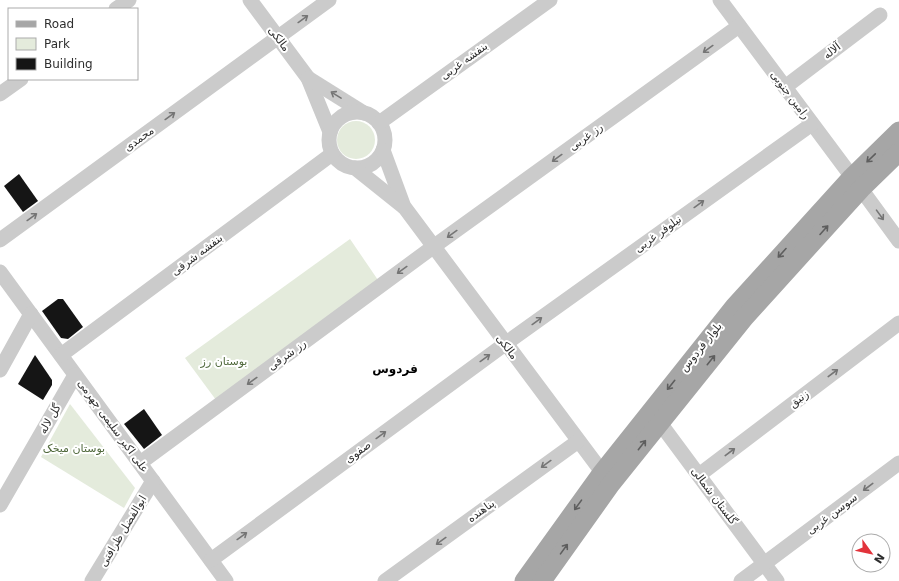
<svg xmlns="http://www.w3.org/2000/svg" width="899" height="581" viewBox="0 0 899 581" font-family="'DejaVu Sans',Vazirmatn,sans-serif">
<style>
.green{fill:#e4ebdc}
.building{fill:#151515}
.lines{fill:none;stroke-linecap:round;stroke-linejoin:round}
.minor{stroke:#cbcbcb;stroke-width:15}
.major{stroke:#a6a6a6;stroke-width:19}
.oneway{stroke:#757575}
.oneway2{stroke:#5e5e5e}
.labels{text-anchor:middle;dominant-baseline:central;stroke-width:4;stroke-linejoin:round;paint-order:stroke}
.street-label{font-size:11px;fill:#2e2e2e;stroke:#fff}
.park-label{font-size:11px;fill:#50693c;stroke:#fff}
.neighbourhood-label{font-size:12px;font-weight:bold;fill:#000;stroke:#fff}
</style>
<rect width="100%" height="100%" fill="#fff"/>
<g class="green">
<circle cx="356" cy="140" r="19"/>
<polygon points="350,239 378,280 216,400 185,358"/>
<polygon points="70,404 135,488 124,508 41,457"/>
</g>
<g class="building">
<polygon points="19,174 38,201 23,212 4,186"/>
<polygon points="58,299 63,299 83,327 68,339 61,338 42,311"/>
<polygon points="35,355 52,380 52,385 43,400 18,384"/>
<polygon points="144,409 162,435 144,449 124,424"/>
</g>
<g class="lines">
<g class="minor">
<polyline points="250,0 308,78 330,132"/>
<polyline points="720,0 852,177"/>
<polyline points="116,9 129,0"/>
<polyline points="308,78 364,113"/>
<polyline points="785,87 880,15"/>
<polyline points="0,94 21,79"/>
<circle cx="357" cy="140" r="28"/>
<polyline points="379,123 550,0"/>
<polyline points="383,150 404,207"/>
<polyline points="355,168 405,208 608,480"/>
<polyline points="861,189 899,241"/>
<polyline points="0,240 329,0"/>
<polyline points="0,272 226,581"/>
<polyline points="61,355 332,154"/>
<polyline points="0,370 31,314"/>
<polyline points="653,416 660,423 777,581"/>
<polyline points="140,463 433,247 739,26"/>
<polyline points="699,475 899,323"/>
<polyline points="0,505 75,375"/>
<polyline points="211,560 505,344 812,124"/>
<polyline points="92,581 153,481"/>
<polyline points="385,581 577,442"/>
<polyline points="741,581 899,463"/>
</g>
<g class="major">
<polyline points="524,581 601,474 734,307 852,177 899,131"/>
<polyline points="542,581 611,484 745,317 861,189 899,152"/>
</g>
</g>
<defs><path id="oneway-shaft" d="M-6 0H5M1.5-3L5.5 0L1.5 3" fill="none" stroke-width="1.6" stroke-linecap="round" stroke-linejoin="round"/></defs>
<g class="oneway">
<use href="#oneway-shaft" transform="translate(303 19) rotate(-36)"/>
<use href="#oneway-shaft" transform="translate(708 49) rotate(144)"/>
<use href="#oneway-shaft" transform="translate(336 95) rotate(-148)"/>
<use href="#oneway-shaft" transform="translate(170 116) rotate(-36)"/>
<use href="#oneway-shaft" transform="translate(557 158) rotate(144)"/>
<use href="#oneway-shaft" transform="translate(699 204) rotate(-36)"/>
<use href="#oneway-shaft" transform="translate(880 215) rotate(54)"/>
<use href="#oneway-shaft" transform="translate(32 217) rotate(-36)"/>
<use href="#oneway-shaft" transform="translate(452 234) rotate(144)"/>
<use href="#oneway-shaft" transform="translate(402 270) rotate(144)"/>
<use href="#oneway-shaft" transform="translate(537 321) rotate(-36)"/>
<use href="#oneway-shaft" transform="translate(485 358) rotate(-36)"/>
<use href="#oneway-shaft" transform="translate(833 373) rotate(-37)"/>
<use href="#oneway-shaft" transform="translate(252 381) rotate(144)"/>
<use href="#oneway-shaft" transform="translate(381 435) rotate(-36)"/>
<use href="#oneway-shaft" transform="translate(730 452) rotate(-37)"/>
<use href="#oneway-shaft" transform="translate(546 464) rotate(144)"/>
<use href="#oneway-shaft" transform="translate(868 487) rotate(143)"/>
<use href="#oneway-shaft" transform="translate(242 536) rotate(-36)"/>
<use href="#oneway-shaft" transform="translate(441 541) rotate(144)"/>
</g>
<g class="oneway2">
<use href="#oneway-shaft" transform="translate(871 158) rotate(136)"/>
<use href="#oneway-shaft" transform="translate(824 230) rotate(-48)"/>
<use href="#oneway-shaft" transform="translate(782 253) rotate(132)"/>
<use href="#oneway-shaft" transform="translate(711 360) rotate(-51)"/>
<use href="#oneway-shaft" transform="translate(671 385) rotate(129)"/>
<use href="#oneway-shaft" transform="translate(642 445) rotate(-52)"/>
<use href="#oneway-shaft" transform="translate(578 505) rotate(126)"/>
<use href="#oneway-shaft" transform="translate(564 549) rotate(-54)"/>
</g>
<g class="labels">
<g class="street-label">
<text transform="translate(279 39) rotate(53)">مالکی</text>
<text transform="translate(832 51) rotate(-37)">آلاله</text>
<text transform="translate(464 61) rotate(-36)">بنفشه غربی</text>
<text transform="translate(790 95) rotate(53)">رامین جنوبی</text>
<text transform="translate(586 137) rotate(-36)">رز غربی</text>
<text transform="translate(139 139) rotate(-36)">محمدی</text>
<text transform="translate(658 234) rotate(-36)">نیلوفر غربی</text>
<text transform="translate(197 255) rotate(-37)">بنفشه شرقی</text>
<text transform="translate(507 347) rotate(53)">مالکی</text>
<text transform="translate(701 347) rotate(-51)">بلوار فردوس</text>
<text transform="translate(287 355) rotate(-36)">رز شرقی</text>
<text transform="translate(799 399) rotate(-37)">زنبق</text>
<text transform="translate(50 419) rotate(-60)">گل لاله</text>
<text transform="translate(113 426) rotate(54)">علی اکبر سلیمی جهرمی</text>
<text transform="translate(358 452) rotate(-36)">صفوی</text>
<text transform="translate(714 496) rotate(53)">گلستان شمالی</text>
<text transform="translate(481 511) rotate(-36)">پناهنده</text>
<text transform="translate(832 514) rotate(-37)">سوسن غربی</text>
<text transform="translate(123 531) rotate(-59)">ابوالفضل ظرافتی</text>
</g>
<g class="park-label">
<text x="224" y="361">بوستان رز</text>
<text x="74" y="448">بوستان میخک</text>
</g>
<g class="neighbourhood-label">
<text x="395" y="369">فردوس</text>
</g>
</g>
<rect x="8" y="8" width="130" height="72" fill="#ffffff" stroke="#ababab"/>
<rect x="16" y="21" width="20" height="6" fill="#a6a6a6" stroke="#ababab"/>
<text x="44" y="28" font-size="12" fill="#2e2e2e">Road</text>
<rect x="16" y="38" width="20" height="12" fill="#e4ebdc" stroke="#ababab"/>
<text x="44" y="48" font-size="12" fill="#2e2e2e">Park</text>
<rect x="16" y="58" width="20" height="12" fill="#151515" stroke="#ababab"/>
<text x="44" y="68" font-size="12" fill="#2e2e2e">Building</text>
<g transform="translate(871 553) rotate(123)"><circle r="19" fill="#ffffff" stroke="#ababab"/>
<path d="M0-3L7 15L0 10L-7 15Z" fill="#e2333b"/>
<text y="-6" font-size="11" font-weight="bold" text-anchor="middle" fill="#2e2e2e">N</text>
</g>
</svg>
